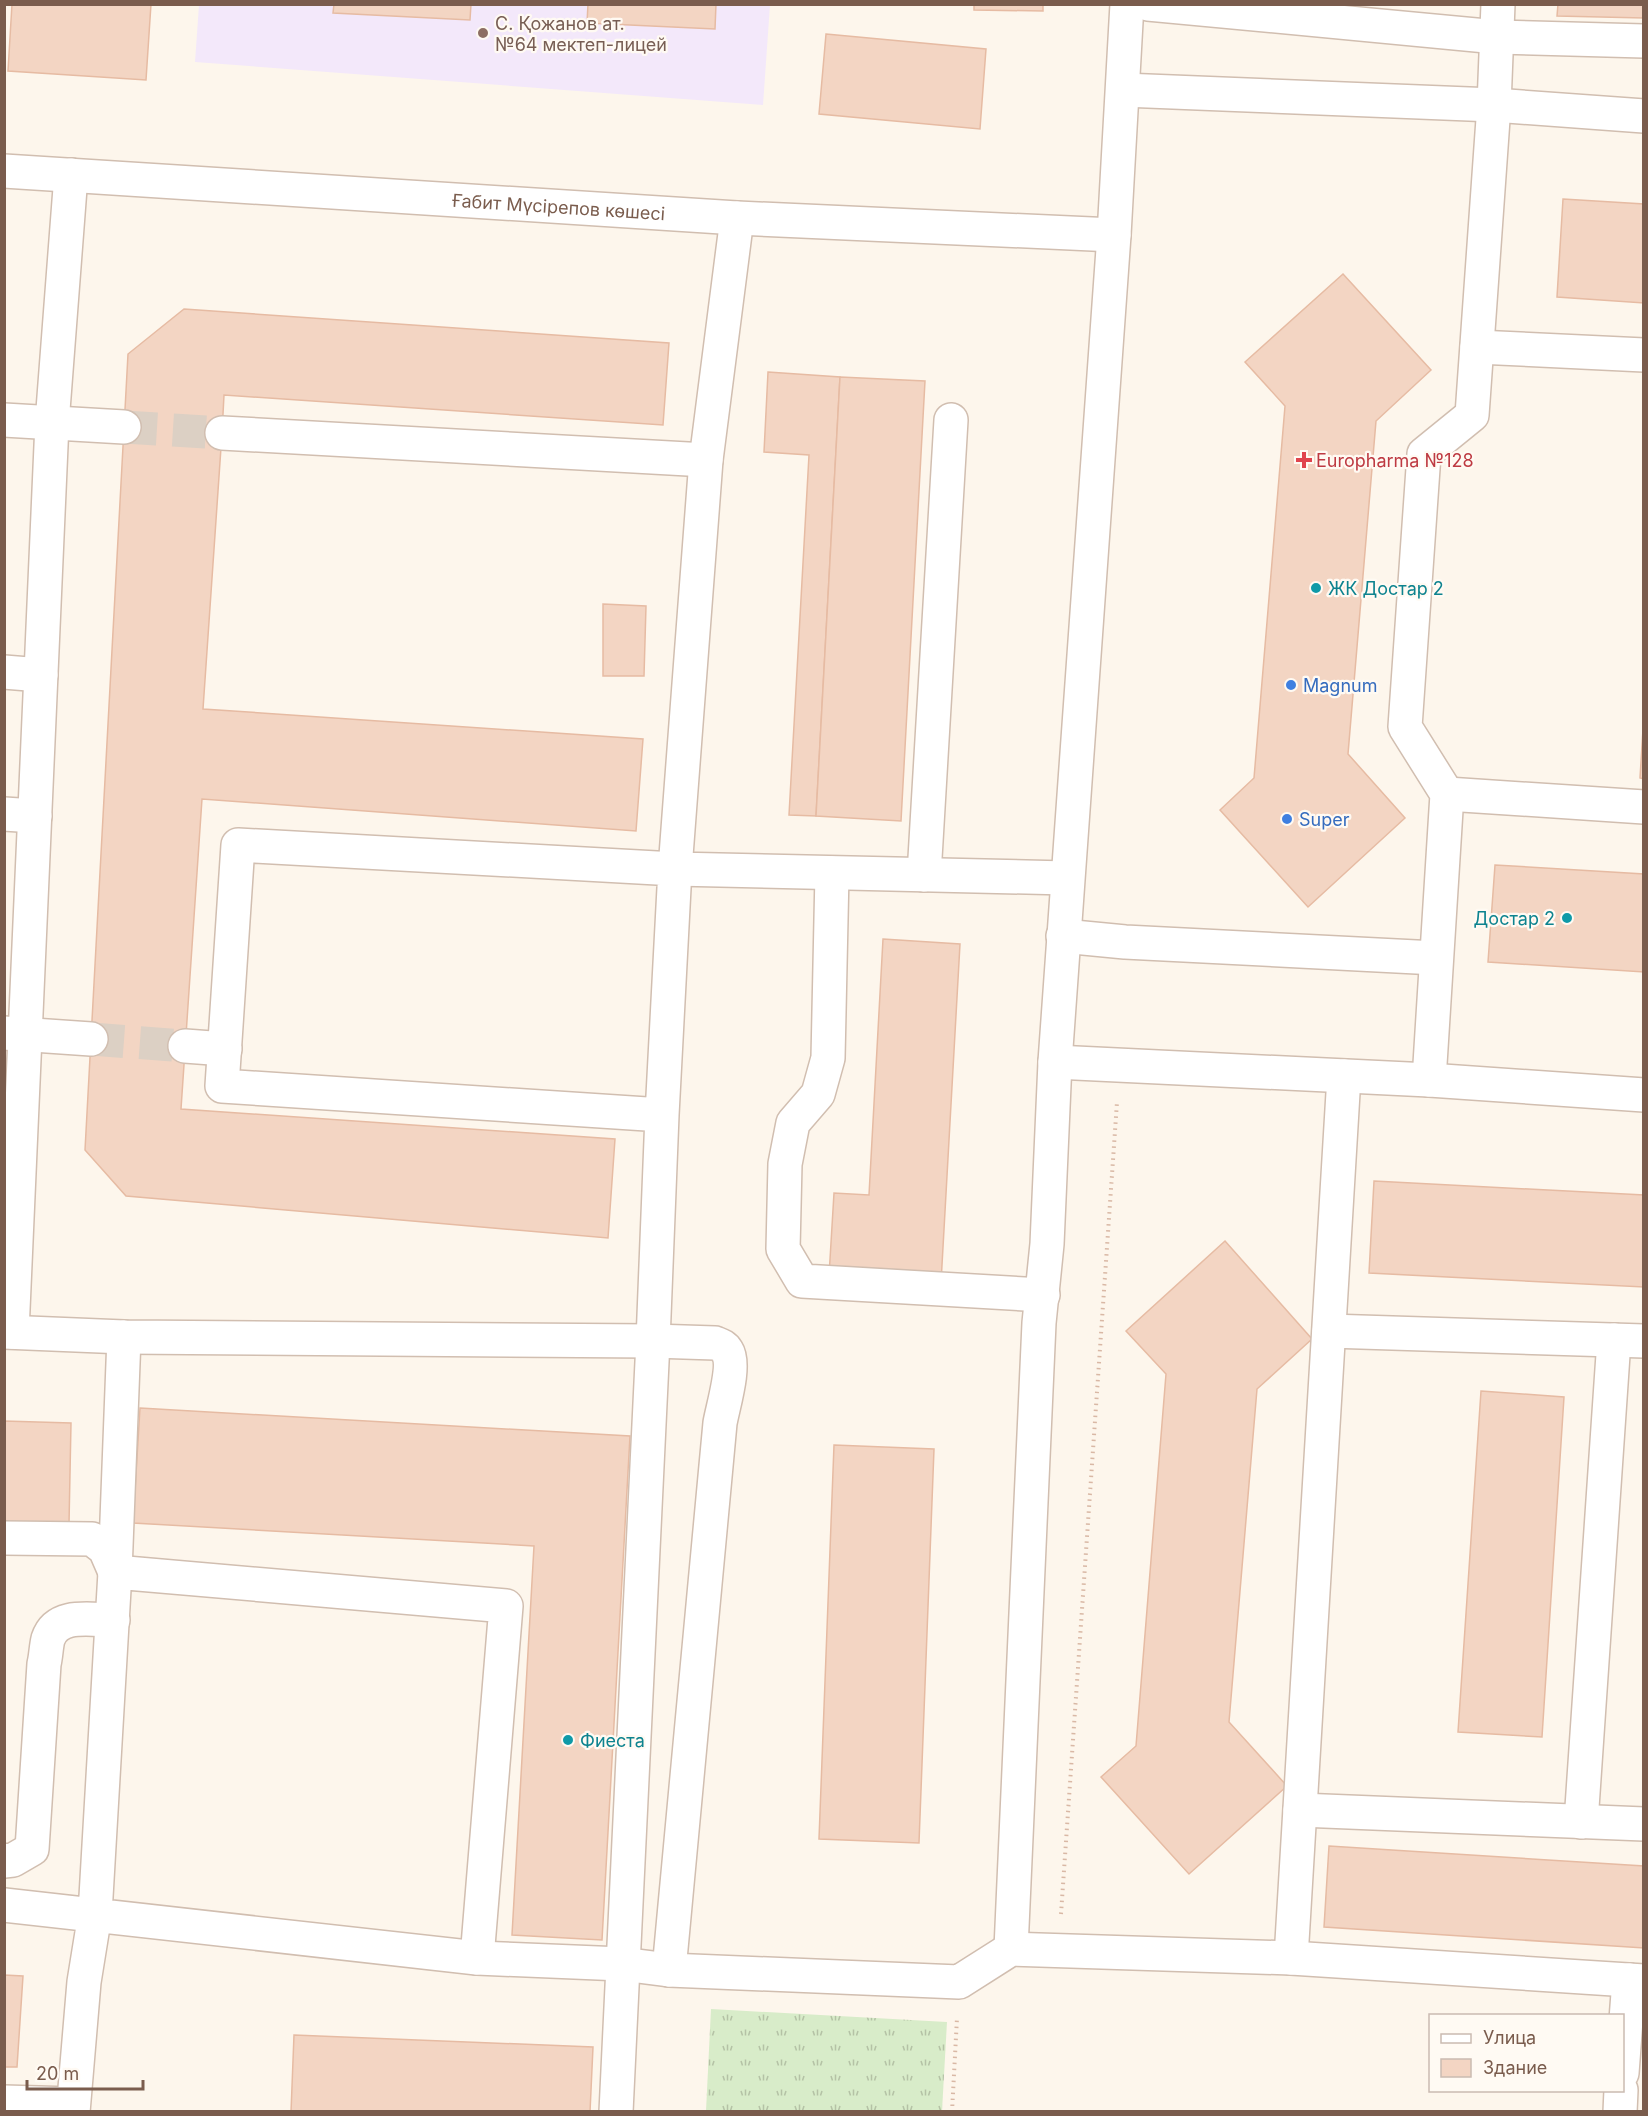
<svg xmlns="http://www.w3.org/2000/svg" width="1648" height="2116" viewBox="0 0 1648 2116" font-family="Inter,sans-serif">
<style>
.education{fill:#f3e8fa}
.grass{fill:url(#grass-tufts)}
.building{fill:#f3d5c3;stroke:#e6bba3;stroke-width:1.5}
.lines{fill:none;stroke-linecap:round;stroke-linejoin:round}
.minor-tunnel{stroke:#dcd0c4;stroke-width:33;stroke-dasharray:33 16;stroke-linecap:butt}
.minor-casing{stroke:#d1beb0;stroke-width:36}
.path{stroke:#d9b8a5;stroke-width:4;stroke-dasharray:1.5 4.5;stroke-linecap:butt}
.minor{stroke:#fff;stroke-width:33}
.education-dot{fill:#8d6e63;stroke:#fffaf3;stroke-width:2}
.health-dot{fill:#e0444e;stroke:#fffaf3;stroke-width:2}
.culture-dot{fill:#0f9aa8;stroke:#fffaf3;stroke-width:2}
.shop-dot{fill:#3f7fe0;stroke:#fffaf3;stroke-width:2}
.labels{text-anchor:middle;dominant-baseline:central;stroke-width:4.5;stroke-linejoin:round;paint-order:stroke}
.education-label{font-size:18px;fill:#785e54;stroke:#fffaf3;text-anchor:start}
.street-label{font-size:18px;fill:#7a5c4d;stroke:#fffaf3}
.health-label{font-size:18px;fill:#be3a42;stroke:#fffaf3;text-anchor:start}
.culture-label{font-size:18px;fill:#0d838f;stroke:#fffaf3;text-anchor:start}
.shop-label{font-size:18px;fill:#366cbe;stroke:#fffaf3;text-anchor:start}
</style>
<defs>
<pattern id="grass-tufts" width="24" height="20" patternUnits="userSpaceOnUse" patternTransform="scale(1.5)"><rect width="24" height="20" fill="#d8ecc9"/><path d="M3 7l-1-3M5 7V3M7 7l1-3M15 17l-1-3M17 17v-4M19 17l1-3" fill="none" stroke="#b4c2a5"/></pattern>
</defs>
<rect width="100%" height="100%" fill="#fdf6ec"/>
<polygon class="education" points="199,5 770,5 763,105 195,62"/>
<polygon class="grass" points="711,2009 947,2022 942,2111 706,2111"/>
<g class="building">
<polygon points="12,4 151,4 146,80 8,71"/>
<polygon points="334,4 471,4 470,20 333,13"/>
<polygon points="588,4 716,4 715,29 587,23"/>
<polygon points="974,4 1043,4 1043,11 974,10"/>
<polygon points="1558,4 1644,4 1644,18 1557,16"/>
<polygon points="826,34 986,49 980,129 819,114"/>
<polygon points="1563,199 1644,204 1644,303 1557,297"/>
<polygon points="1343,274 1431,370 1376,421 1348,754 1405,818 1308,907 1220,810 1254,778 1285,406 1245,362"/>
<polygon points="184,309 669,343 663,425 224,395 222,433 203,709 643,739 636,831 202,799 181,1109 615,1139 608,1238 126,1196 85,1150 128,354"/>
<polygon points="768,372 840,377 816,816 789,815 809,455 764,452"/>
<polygon points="840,377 925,381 901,821 816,816"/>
<polygon points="603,604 646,606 644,676 603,676"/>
<polygon points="1644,713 1644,779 1640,778"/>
<polygon points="1495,865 1644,874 1644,972 1488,962"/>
<polygon points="883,939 960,944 941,1283 829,1276 834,1193 869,1195"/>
<polygon points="1374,1181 1644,1195 1644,1287 1369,1273"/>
<polygon points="1225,1241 1312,1339 1257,1389 1229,1722 1287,1786 1189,1874 1101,1777 1136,1746 1166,1374 1126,1331"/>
<polygon points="1481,1391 1564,1397 1542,1737 1458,1732"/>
<polygon points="140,1408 630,1436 602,1940 512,1935 534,1546 133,1523"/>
<polygon points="4,1421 71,1423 69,1524 4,1523"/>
<polygon points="834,1445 934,1449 919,1843 819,1839"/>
<polygon points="1329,1846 1644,1866 1644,1948 1324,1927"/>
<polygon points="4,1975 23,1976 17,2067 4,2067"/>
<polygon points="294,2035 593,2047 590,2112 291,2112"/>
</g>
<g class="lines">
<g class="minor-tunnel">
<polyline points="124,427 222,433"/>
<polyline points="91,1039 185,1046"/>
</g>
<defs>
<g id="minor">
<polyline points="1148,4 1497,37 1644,41"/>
<polyline points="1123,90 1494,105 1644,116"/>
<path id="s1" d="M4 171 737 218 1114 235"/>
<polyline points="737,218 706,460 675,869 1067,878"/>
<polyline points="1477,347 1644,355"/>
<polyline points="4,420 124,427"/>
<polyline points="222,433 706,460"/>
<polyline points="4,672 41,675"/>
<polyline points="1447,794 1644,807"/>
<polyline points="4,814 35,816"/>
<polyline points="832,873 828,1058 818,1094 793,1123 785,1164 783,1249 802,1281 1043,1295"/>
<polyline points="924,875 951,420"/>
<polyline points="1063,936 1125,942 1436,958"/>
<polyline points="4,1033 91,1039"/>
<polyline points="185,1046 225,1049"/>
<polyline points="1055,1062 1429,1080 1644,1095"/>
<polyline points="1429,1080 1447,794 1405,727 1424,454 1472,415 1494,105 1498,4"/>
<polyline points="1329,1331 1644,1341"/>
<path d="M4 1332 124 1337 653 1341 715 1343C720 1345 724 1346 727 1351 736 1365 723 1406 720 1423L669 1970"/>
<polyline points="12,1332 52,423 71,175"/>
<polyline points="4,1538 92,1539 105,1549 115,1572"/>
<polyline points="115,1572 124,1337"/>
<polyline points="1300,1810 1644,1824"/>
<polyline points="1581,1822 1614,1340"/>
<path d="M4 1861 13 1860 32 1849 44 1664C46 1656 46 1647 48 1639 57 1612 91 1620 113 1620"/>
<polyline points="4,1905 477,1958 506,1606 115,1572 95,1914 84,1982 73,2112"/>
<polyline points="1011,1949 1039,1323 1047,1244 1055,1062 1114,235 1127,4"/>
<polyline points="477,1958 622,1964 669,1970 959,1982 1011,1949 1291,1958 1344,1076"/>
<polyline points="1291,1958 1644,1981"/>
<polyline points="1622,2073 1629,1980"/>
<polyline points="4,2102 73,2104"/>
<polyline points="616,2112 653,1341 662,1115 675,869 238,845 222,1086 662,1115"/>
<polyline points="1620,2112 1621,2090"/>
</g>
</defs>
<use href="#minor" class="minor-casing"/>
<g class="path">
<polyline points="1061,1914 1117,1102"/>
<polyline points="952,2112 957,2018"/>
</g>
<use href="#minor" class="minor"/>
</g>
<circle class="education-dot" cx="483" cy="33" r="6"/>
<path class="health-dot" d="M1301 451h6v6h6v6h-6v6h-6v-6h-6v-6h6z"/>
<g class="culture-dot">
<circle cx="1316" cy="588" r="6"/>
<circle cx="1567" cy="918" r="6"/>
<circle cx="568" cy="1740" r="6"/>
</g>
<g class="shop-dot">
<circle cx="1291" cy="685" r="6"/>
<circle cx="1287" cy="819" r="6"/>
</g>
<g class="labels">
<g class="education-label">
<text x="495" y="23">С. Қожанов ат.<tspan x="495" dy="21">№64 мектеп-лицей</tspan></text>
</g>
<g class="street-label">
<text stroke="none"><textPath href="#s1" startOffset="556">Ғабит Мүсірепов көшесі</textPath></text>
</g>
<g class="health-label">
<text x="1316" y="460">Europharma №128</text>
</g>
<g class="culture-label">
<text x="1328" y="588">ЖК Достар 2</text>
<text x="1555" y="918" text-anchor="end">Достар 2</text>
<text x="580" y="1740">Фиеста</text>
</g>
<g class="shop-label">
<text x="1303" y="685">Magnum</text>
<text x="1299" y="819">Super</text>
</g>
</g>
<rect width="1648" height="2116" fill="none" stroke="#7a5c4d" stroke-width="12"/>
<rect x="1429" y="2014" width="195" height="78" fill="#fffaf3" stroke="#cabbb1" stroke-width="1.5"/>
<rect x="1441" y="2034" width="30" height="9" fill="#ffffff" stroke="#cabbb1" stroke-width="1.5"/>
<text x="1483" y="2044" font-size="18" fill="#7a5c4d">Улица</text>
<rect x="1441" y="2059" width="30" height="18" fill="#f3d5c3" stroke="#cabbb1" stroke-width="1.5"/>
<text x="1483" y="2074" font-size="18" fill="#7a5c4d">Здание</text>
<path d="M27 2080v9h116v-9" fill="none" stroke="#7a5c4d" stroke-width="3"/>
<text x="36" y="2080" font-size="18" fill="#7a5c4d" stroke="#fffaf3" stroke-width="4.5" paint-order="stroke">20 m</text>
</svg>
